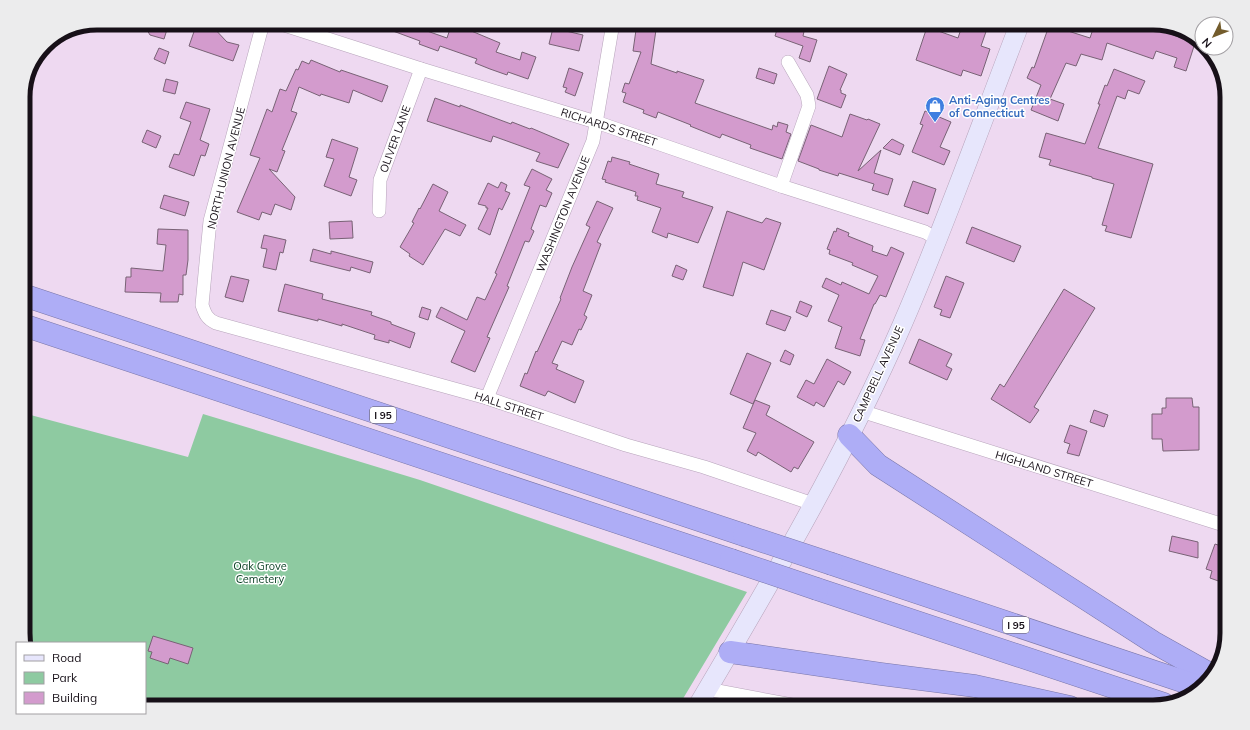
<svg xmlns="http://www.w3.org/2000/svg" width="1250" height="730" viewBox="0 0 1250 730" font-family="Mulish,sans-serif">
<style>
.green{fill:#8ecaa1}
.building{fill:#d39bcd;stroke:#786275}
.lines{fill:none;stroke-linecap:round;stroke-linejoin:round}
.street-casing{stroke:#b7a4bb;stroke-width:14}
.secondary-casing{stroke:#b7a4bb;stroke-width:20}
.highway-casing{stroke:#7976a8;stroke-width:23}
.street{stroke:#fff;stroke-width:13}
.secondary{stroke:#e7e6fc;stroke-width:19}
.highway{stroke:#aeadf6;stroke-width:22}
.highway-bridge-casing{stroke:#7976a8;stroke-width:23;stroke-linecap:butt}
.highway-bridge{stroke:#aeadf6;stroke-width:22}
.labels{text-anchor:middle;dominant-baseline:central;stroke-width:3;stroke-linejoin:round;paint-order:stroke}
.shield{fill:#fff;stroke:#5d585d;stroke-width:1}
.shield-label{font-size:10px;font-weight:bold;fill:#171018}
.shop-label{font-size:11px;font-weight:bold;fill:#366cbe;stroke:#fff;text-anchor:start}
.street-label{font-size:11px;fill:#171018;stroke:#fff}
.park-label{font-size:11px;fill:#063d20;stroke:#fff}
.rim{fill:none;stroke:#171018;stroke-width:5}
</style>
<rect width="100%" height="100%" fill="#eed9f1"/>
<polygon class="green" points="23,413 188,457 203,414 420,480 747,592 678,707 145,707 145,643 25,643 23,638"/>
<g class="building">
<polygon points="143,23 169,23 164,39 150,35"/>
<polygon points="197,23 205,23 211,25 227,42 239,45 233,61 189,46"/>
<polygon points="375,23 404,23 447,38 452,23 471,23 469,30 500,43 496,52 520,60 522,52 536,57 528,79 508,72 507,75 490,69 475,63 477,59 440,46 438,51 419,44 420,41 374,24"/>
<polygon points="637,23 657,23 651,64 677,73 677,71 704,80 695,103 772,130 773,125 777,127 778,122 788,125 786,132 791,134 782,159 750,148 751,145 722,134 720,138 690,126 691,125 658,112 656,118 643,113 644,110 623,102 626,93 622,92 625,83 629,84 641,52 633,51"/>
<polygon points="779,23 793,23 805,27 803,36 817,40 810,62 799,58 803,46 775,36"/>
<polygon points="963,23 989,23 981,46 990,49 981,76 963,70 961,76 916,60 927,27 958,38"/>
<polygon points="1050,23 1055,23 1069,28 1068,31 1090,38 1095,23 1103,23 1118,29 1120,23 1132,23 1147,29 1148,26 1179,37 1179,35 1196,40 1186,71 1174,67 1177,58 1156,51 1153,59 1107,43 1102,60 1081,54 1076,66 1066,63 1050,99 1064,104 1058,121 1031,110 1041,85 1027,78 1032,67 1034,68"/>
<polygon points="553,28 583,35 579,51 549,44"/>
<polygon points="159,48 169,52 165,64 154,59"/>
<polygon points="311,60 340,72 341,70 388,86 382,102 353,90 349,103 321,94 320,96 299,87 291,111 297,113 282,150 285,151 277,172 269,169 295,197 291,210 275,204 271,215 262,212 259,220 237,212 260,158 250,155 267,109 272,112 280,89 286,91 296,69 298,70 302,61 309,64"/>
<polygon points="829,66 847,74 840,90 841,90 841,93 846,95 841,108 817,99"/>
<polygon points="569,68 583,73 575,96 565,92 567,88 563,87"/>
<polygon points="759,68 777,74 774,84 756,78"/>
<polygon points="1114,69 1145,81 1139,94 1128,90 1125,99 1117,96 1098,148 1153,164 1131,238 1105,231 1107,226 1102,225 1114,184 1092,178 1092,177 1049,165 1051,160 1039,157 1046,133 1085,144 1100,104 1098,104 1105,85 1107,86"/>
<polygon points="166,79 178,82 175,94 163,91"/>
<polygon points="435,98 460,107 460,105 511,124 512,122 530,129 531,128 569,144 558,168 536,161 540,153 518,145 493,136 491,142 427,121"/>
<polygon points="186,102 210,109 200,140 209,144 205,156 201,155 194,176 169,167 174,154 179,155 191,122 180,118"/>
<polygon points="925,111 951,122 940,147 950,151 944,165 912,152 923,125 920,124"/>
<polygon points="850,114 867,120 868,119 880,124 858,171 881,150 874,173 893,179 888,195 872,190 874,184 839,173 838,176 819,170 819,169 798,161 811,125 842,137"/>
<polygon points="147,130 161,136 156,148 142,142"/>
<polygon points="332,139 358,148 349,177 357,180 351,196 324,186 334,159 326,157"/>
<polygon points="892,139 904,145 900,155 883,148"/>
<polygon points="612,157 630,162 629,164 659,174 656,184 684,192 682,197 713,207 698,243 668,233 667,238 652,232 661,208 637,200 638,196 635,196 636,192 605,182 606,180 602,179 608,161 611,162"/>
<polygon points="532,169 552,179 546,190 552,193 546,207 540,205 531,229 534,231 529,242 525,241 507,286 509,287 487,337 490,338 475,372 451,362 465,331 436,317 441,307 467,320 477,297 485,300 497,274 495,273 503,254 530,187 524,185"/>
<polygon points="913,181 936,189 928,214 904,206"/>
<polygon points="501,182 507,185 505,191 510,193 502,210 499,208 490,235 478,229 488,208 486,208 486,206 478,204 488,183 498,188"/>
<polygon points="433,184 448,192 439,211 466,225 460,236 445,229 423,265 409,256 410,254 400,247 414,223 412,222 419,208 420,209"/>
<polygon points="164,195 189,202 185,216 160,208"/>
<polygon points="597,201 613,208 597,242 601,244 583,291 592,295 584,315 587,317 581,330 579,329 572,345 562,341 552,363 558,365 556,369 584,381 575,403 548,391 545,396 520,386 525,373 527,374 536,351 537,352 561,299 560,298 572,267 590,227 586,225"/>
<polygon points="727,211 762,223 766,218 781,223 764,270 743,262 733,296 703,287"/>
<polygon points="352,221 353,238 330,239 329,222"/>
<polygon points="972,227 1021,246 1014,262 966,243"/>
<polygon points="837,228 849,233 848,236 873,246 872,251 887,256 891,247 904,253 886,297 880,295 875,304 874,304 860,339 865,340 860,356 835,348 842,327 828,321 839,295 822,287 826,278 841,285 842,282 869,294 878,276 852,265 853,263 829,254 830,250 827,249 834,231 836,232"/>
<polygon points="158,229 188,230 188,260 186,275 183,275 183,295 179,294 178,302 160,302 161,293 125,292 126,277 131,277 131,268 163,271 166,245 157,244"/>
<polygon points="264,235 286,240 283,253 280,252 276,270 263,267 267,249 261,248"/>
<polygon points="313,249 331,254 331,251 373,262 370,273 351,267 350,271 310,261"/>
<polygon points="676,265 687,270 683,280 672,276"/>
<polygon points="231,276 249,280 243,302 225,297"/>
<polygon points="946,276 964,283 950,318 940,315 942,310 934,307"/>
<polygon points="285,284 323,294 322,299 372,312 371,315 391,322 391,324 415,333 410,348 389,340 389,343 374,339 375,335 342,324 342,326 318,319 318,321 278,311"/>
<polygon points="1064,289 1095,308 1034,407 1039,410 1030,423 991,399 1000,384 1004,387"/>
<polygon points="800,301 812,306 807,317 796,312"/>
<polygon points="422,307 431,310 428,320 419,317"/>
<polygon points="771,310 791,317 785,331 766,324"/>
<polygon points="919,339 952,354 946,366 952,369 947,380 909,363"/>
<polygon points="785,350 794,355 790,365 780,361"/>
<polygon points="747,353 771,363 753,404 730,394"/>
<polygon points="827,359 851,372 844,385 838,381 824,407 816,402 814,406 797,397 806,380 814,384"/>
<polygon points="1166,398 1192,398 1193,407 1199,407 1199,450 1163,451 1162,439 1152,439 1152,414 1162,414 1162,408 1166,408"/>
<polygon points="755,400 770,406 766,415 814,442 798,469 794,467 791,472 758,452 756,456 747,451 756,433 743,428"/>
<polygon points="1094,410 1108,415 1104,427 1090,422"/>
<polygon points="1070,425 1087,431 1079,456 1067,453 1070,444 1064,442"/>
<polygon points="1172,536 1198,542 1198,558 1169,551"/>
<polygon points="1215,544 1227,548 1227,574 1224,583 1210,578 1212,571 1206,569"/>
<polygon points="153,636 193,648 188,664 170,658 168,664 150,658 152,652 148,651"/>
</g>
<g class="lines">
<defs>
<g id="street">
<path d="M263 23 210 221 202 305C205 314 207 319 216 323L487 398 626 445 704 467 813 504"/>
<polyline points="278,23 421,69 596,122 781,186 925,232 937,239"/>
<polyline points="781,186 809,106 807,95 788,62"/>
<polyline points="379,211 380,180 421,69"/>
<polyline points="487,398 593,141 613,23"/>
<polyline points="861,411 1227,526"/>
<polyline points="707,689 803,707"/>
</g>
<path id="secondary" d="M697 707C770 584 845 456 902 325 945 226 981 124 1020 23"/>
<g id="highway">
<polyline points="23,295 744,535"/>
<polyline points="23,325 731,560"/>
<polyline points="849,435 878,465 1153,642 1212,675"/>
<polyline points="832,564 1200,687"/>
<polyline points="817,589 1164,704"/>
<polyline points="730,652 881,674 975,686 1070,707"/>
</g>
</defs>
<use href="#street" class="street-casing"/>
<use href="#secondary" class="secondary-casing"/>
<use href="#highway" class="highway-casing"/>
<use href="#street" class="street"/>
<use href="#secondary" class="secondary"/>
<use href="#highway" class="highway"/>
<defs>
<g id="highway-bridge">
<polyline points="744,535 832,564"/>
<polyline points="731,560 817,589"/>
</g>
</defs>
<use href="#highway-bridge" class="highway-bridge-casing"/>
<use href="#highway-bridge" class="highway-bridge"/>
</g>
<defs>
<symbol id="shop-pin" viewBox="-11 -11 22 30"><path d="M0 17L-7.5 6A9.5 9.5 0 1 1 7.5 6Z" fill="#3f7fe0" stroke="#fff"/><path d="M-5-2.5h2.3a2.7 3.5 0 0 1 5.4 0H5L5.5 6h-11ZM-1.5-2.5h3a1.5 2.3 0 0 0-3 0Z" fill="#fff"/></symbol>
</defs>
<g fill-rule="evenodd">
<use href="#shop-pin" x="924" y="95" width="22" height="30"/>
</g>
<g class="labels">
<g class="shield">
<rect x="370" y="407" width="26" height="16" rx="3"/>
<rect x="1003" y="617" width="26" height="16" rx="3"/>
</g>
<g class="shield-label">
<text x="383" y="415">I 95</text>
<text x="1016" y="625">I 95</text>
</g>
<g class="shop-label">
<text x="949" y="100">Anti-Aging Centres<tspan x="949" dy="13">of Connecticut</tspan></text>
</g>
<g class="street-label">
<text transform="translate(609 127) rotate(18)">RICHARDS STREET</text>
<text transform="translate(395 139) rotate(-70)">OLIVER LANE</text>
<text transform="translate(226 168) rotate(-76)">NORTH UNION AVENUE</text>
<text transform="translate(563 214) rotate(-68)">WASHINGTON AVENUE</text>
<text transform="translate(878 374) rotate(-65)">CAMPBELL AVENUE</text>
<text transform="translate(509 406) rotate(18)">HALL STREET</text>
<text transform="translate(1044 469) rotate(17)">HIGHLAND STREET</text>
</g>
<g class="park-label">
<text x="260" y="566">Oak Grove<tspan x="260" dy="13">Cemetery</tspan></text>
</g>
</g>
<path d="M0 0H1250V730H0ZM97 30H1153A67 67 0 0 1 1220 97V633A67 67 0 0 1 1153 700H97A67 67 0 0 1 30 633V97A67 67 0 0 1 97 30Z" fill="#ececed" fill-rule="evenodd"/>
<path class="rim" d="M97 30H1153A67 67 0 0 1 1220 97V633A67 67 0 0 1 1153 700H97A67 67 0 0 1 30 633V97A67 67 0 0 1 97 30Z"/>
<rect x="16" y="642" width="130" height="72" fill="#ffffff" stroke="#a29fa3"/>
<rect x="24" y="655" width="20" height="6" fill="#e7e6fc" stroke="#a29fa3"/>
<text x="52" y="662" font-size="12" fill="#171018">Road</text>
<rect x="24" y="672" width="20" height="12" fill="#8ecaa1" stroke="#a29fa3"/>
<text x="52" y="682" font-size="12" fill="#171018">Park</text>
<rect x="24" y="692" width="20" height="12" fill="#d39bcd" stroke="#a29fa3"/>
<text x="52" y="702" font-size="12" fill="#171018">Building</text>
<g transform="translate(1214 36) rotate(227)"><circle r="19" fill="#ffffff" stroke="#a29fa3"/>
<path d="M0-3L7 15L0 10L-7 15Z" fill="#735c2c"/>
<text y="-6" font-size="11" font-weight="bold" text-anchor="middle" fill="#171018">N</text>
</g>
</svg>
